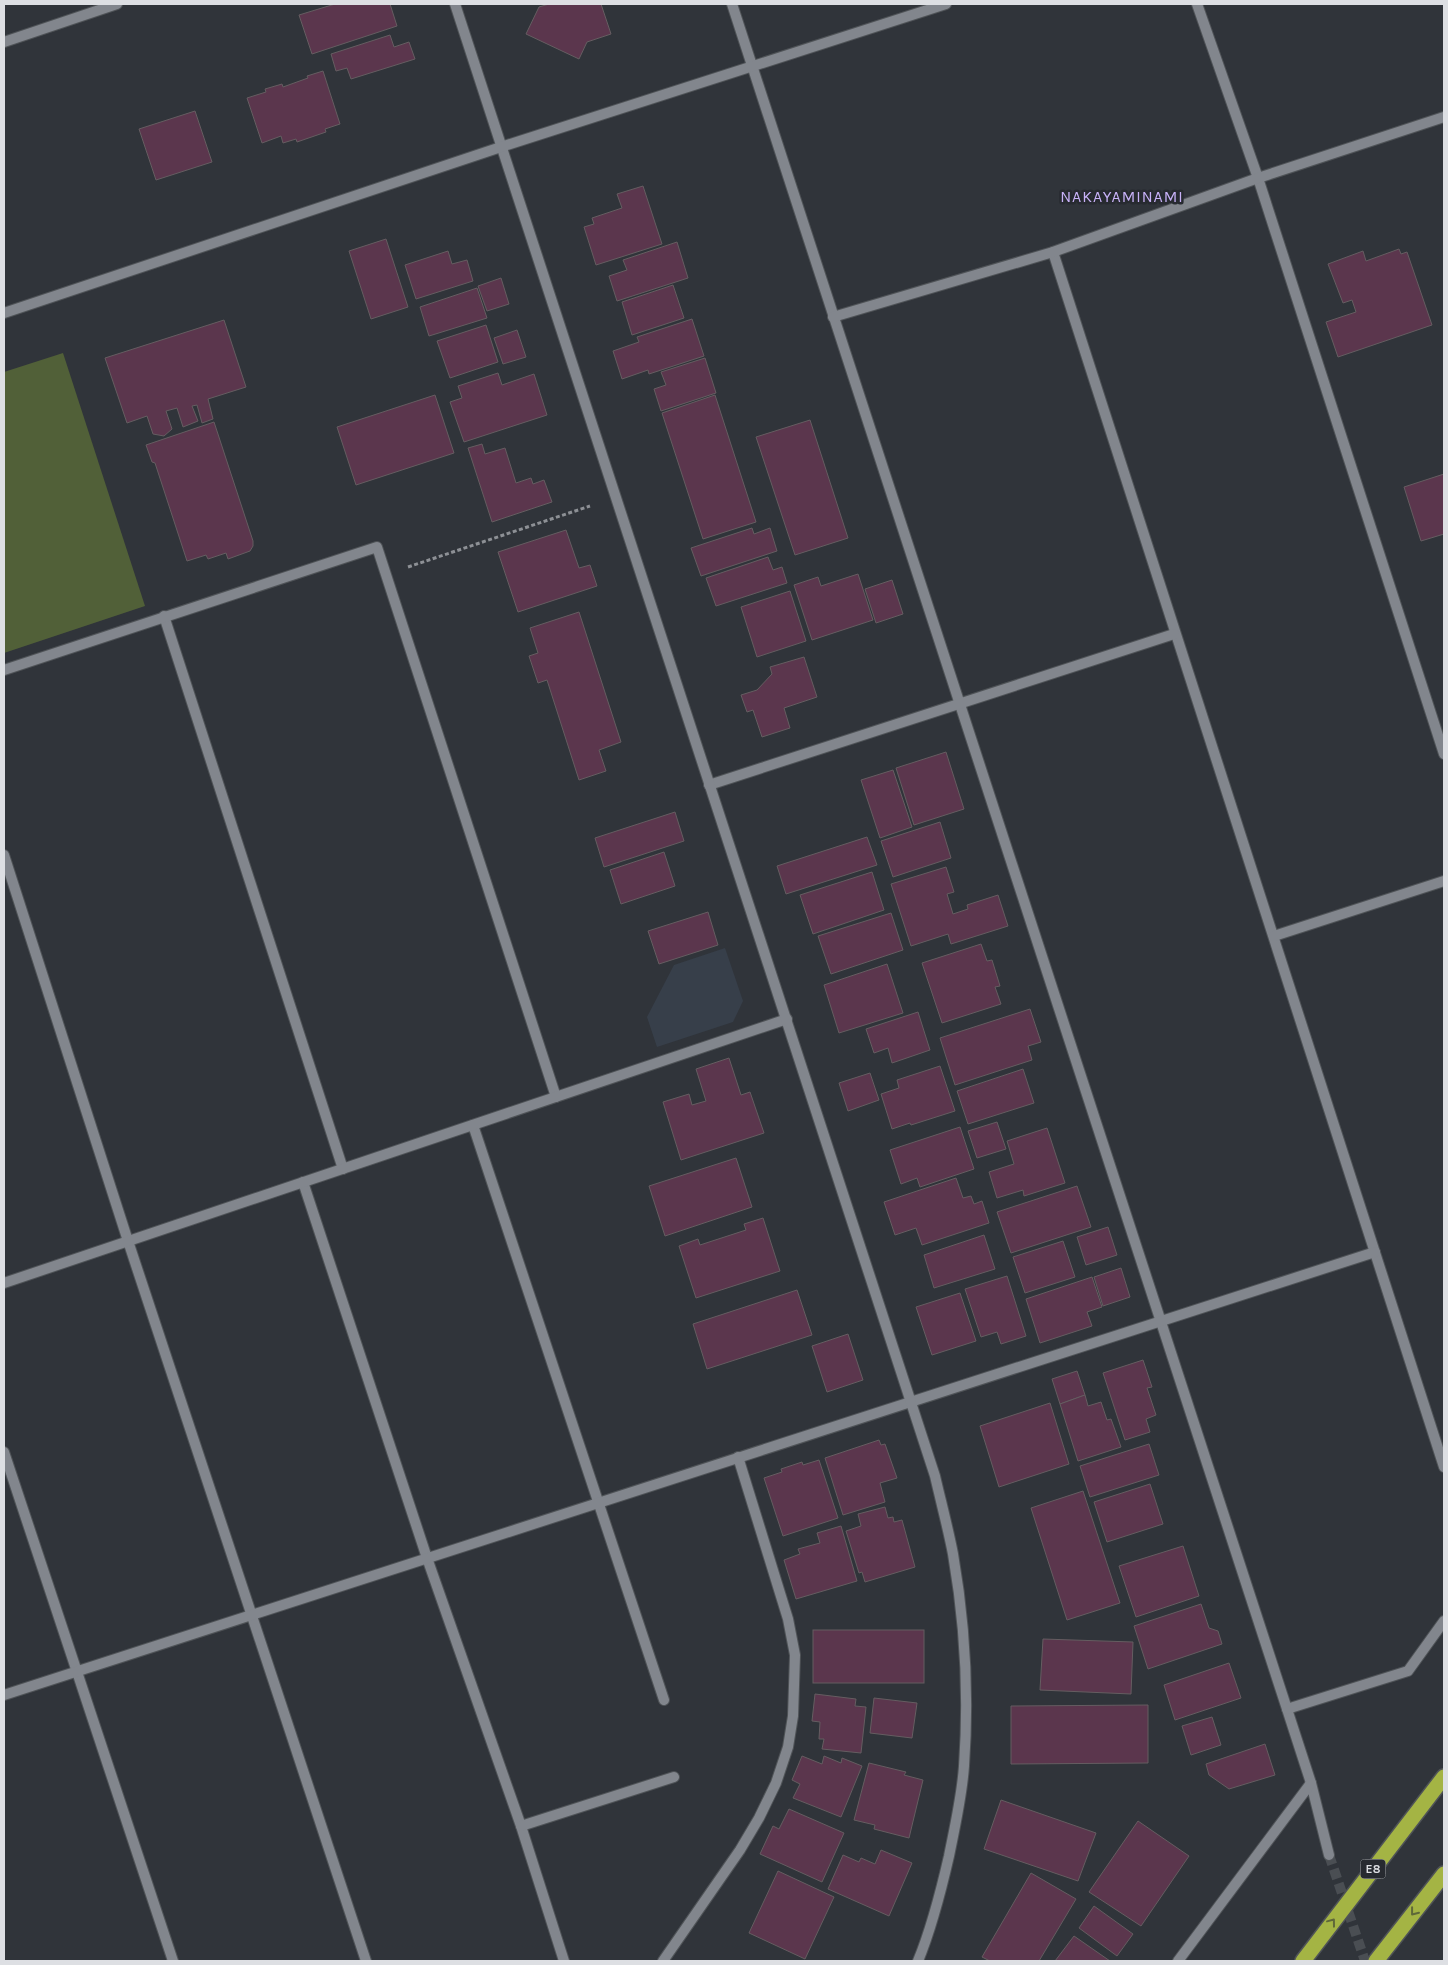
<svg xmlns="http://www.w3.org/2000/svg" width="1448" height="1965" viewBox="0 0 1448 1965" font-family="Karla,sans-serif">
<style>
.built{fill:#373f4a}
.green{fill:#516038}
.building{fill:#5b364d;stroke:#655d61}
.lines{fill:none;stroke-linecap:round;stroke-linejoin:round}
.minor-tunnel{stroke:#4a4e53;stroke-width:10;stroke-dasharray:10 5;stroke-linecap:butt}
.minor-casing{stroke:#4f5357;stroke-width:12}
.tertiary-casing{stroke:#4f5357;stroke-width:12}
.motorway-casing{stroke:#4f5357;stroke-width:18}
.path{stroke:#8d9095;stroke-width:3;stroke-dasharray:4 2.5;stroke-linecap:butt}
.minor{stroke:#82868d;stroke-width:10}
.tertiary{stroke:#82868d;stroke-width:10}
.motorway{stroke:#a4b444;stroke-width:15}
.oneway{stroke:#5f6839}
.labels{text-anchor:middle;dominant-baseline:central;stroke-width:5;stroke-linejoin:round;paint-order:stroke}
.shield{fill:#272a30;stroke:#a6a9ad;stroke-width:1}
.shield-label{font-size:12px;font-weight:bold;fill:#dddfe3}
.quarter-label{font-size:16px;letter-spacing:1px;fill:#c8b2f8;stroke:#272a30}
</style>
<rect width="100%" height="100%" fill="#30343a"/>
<polygon class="built" points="725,948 743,1001 733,1022 657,1047 647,1017 674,965"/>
<polygon class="green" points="63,353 145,606 4,653 4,372"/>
<g class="building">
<polygon points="335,4 390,4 397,26 312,54 299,15"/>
<polygon points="549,4 601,4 611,34 587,42 579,59 526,34 539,7"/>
<polygon points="390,35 394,47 409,42 415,59 351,79 347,68 336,71 331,54"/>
<polygon points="323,71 340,124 325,129 326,132 297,142 296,139 283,143 281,136 262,143 247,98 266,92 265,89 282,84 283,87 308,78 307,76"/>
<polygon points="195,111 212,162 156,180 139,129"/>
<polygon points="643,186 662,244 596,265 584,227 594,224 592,218 622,208 617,194"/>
<polygon points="386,239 408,307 371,319 349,251"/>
<polygon points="677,242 688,278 617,301 609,276 627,270 623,260"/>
<polygon points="1399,249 1401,254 1407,252 1432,325 1338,357 1326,322 1356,312 1352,300 1343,303 1328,264 1363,251 1366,261"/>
<polygon points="448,251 452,264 467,260 473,281 416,299 405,265"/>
<polygon points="501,278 509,304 487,311 478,286"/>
<polygon points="673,285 684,318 632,335 622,302"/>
<polygon points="477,288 487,318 429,336 420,307"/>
<polygon points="692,319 704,356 649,374 648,370 622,379 613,351 639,342 637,337"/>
<polygon points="224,320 246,387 208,399 213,419 202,423 197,405 192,406 198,421 183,427 177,408 166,411 172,429 164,436 153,434 147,416 127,423 105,358"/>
<polygon points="486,325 498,362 450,378 437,341"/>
<polygon points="517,330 526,357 503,364 494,338"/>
<polygon points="705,358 716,393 661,411 654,389 666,385 661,372"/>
<polygon points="498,373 502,385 534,374 547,415 464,442 450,402 462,398 458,386"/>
<polygon points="435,395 454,453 356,485 337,427"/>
<polygon points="715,395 756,522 703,539 662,413"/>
<polygon points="810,420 848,538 795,555 756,437"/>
<polygon points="214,422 253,541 253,546 250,551 228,559 226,553 208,559 206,555 187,561 155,463 152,462 146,445"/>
<polygon points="482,444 485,454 505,448 516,483 531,478 533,484 544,480 552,502 492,522 468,448"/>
<polygon points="1444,474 1444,534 1421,541 1404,487"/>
<polygon points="752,528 754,534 770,528 777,551 701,576 691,548"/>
<polygon points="566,530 579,568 590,565 597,586 518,612 498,552"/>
<polygon points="768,557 773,570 782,567 787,583 716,606 706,578"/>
<polygon points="858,574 873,620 812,640 794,585 818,577 821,586"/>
<polygon points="892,580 903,614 876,623 865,589"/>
<polygon points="790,591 806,641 757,657 741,607"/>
<polygon points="579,612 621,742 599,750 606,771 579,780 547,680 538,683 529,656 538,653 530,628"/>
<polygon points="804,657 817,697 784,708 790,728 762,737 753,710 747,712 741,695 757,690 772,674 770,667"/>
<polygon points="946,752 964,809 914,825 896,768"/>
<polygon points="893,770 912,827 880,838 861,780"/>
<polygon points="675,812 684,841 604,867 595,838"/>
<polygon points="940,822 951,858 893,877 881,841"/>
<polygon points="867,837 877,865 786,894 777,866"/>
<polygon points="664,852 675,886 621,904 610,870"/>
<polygon points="946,867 954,892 947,894 953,914 968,909 967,905 998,895 1008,926 951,944 948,934 911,946 891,884"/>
<polygon points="872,872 884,910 813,934 800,895"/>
<polygon points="708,912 718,945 659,964 648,931"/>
<polygon points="891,913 903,950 831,974 818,936"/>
<polygon points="981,944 987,961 992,960 1000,986 995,987 1001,1004 942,1023 922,963"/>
<polygon points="887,964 903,1013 839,1033 824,985"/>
<polygon points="1030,1009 1041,1042 1028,1046 1032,1060 955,1085 940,1038"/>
<polygon points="918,1012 930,1050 892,1063 888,1048 874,1053 866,1029"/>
<polygon points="729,1058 741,1095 750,1092 764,1133 681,1160 663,1102 689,1094 692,1105 706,1101 696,1069"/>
<polygon points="940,1066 955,1111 911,1125 910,1123 892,1129 881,1094 899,1088 897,1080"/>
<polygon points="1023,1069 1034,1103 968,1124 957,1091"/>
<polygon points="870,1073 879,1100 848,1111 839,1083"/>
<polygon points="997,1122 1006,1149 977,1158 968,1131"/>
<polygon points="960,1127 974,1169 920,1187 917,1178 901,1184 890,1150"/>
<polygon points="1047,1128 1065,1183 1024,1196 1023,1190 997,1198 989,1172 1014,1164 1007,1141"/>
<polygon points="736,1158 752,1207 665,1236 649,1186"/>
<polygon points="956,1178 963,1198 971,1196 974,1204 982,1201 989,1223 922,1245 916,1228 895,1235 884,1202"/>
<polygon points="1077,1186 1091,1227 1011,1253 997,1212"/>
<polygon points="763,1218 780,1271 696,1298 679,1246 698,1239 700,1245 746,1230 744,1224"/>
<polygon points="1108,1227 1117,1255 1086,1265 1077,1237"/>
<polygon points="984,1235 995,1269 934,1288 924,1255"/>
<polygon points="1063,1241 1075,1277 1025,1293 1013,1257"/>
<polygon points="1121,1268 1130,1297 1103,1306 1094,1277"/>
<polygon points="1007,1276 1026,1336 1001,1344 997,1332 981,1337 965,1289"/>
<polygon points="1092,1277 1102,1307 1087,1312 1092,1326 1040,1343 1026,1299"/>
<polygon points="797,1290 812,1335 707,1369 693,1324"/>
<polygon points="960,1293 976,1341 932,1355 916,1307"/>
<polygon points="848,1334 863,1380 827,1392 812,1346"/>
<polygon points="1143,1360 1152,1387 1147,1388 1156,1415 1146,1419 1150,1432 1125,1440 1103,1373"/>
<polygon points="1077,1371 1085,1395 1060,1404 1052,1379"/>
<polygon points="1085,1395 1088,1406 1101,1402 1107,1420 1111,1419 1121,1447 1078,1461 1060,1404"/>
<polygon points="1050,1403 1069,1464 999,1487 980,1426"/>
<polygon points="879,1440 881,1445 885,1444 897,1478 880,1483 885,1502 843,1515 825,1458"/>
<polygon points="1149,1444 1159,1475 1090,1497 1080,1466"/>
<polygon points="819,1460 838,1518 783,1536 764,1478 782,1472 781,1469 802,1462 803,1465"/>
<polygon points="1150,1484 1163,1524 1107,1542 1094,1502"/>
<polygon points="1083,1491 1120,1603 1067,1620 1031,1508"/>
<polygon points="885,1507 888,1518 893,1517 894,1522 902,1520 915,1567 865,1582 862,1572 859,1573 846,1531 861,1526 858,1514"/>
<polygon points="841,1526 857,1581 796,1599 784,1560 800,1554 798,1549 820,1543 817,1533"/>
<polygon points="1183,1546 1199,1596 1136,1617 1119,1566"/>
<polygon points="1201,1604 1209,1628 1218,1631 1222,1644 1148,1669 1134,1626"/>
<rect x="813" y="1630" width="111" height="53"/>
<polygon points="1043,1639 1133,1642 1131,1694 1040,1690"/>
<polygon points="1229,1663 1241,1698 1175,1720 1164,1685"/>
<polygon points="815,1694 856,1699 855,1706 866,1707 861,1753 822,1749 824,1739 819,1739 820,1722 812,1721"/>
<polygon points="874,1698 917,1703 912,1738 870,1733"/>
<polygon points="1148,1705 1148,1763 1011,1764 1011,1706"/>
<polygon points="1212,1717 1221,1745 1191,1755 1182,1726"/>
<polygon points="1265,1744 1275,1775 1229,1789 1209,1775 1206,1764"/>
<polygon points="802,1756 822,1764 824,1756 841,1763 842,1758 862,1766 841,1817 793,1798 800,1784 792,1780"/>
<polygon points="869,1763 906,1772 904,1775 923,1780 909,1838 874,1829 875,1825 854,1820"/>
<polygon points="1001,1800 1096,1833 1078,1881 984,1849"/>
<polygon points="789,1809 844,1833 822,1882 760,1854 773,1826 779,1829"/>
<polygon points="1138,1821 1189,1856 1141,1926 1089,1892"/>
<polygon points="881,1850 912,1863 889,1916 828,1889 843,1855 859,1862 861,1858 875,1864"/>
<polygon points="778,1871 834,1897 805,1959 749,1933"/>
<polygon points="1031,1873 1076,1899 1039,1961 990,1961 982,1957"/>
<polygon points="1094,1906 1133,1934 1117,1956 1079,1928"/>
<polygon points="1074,1936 1110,1961 1055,1961"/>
</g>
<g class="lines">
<polyline class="minor-tunnel" points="1329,1855 1365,1961"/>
<defs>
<g id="minor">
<polyline points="732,4 1287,1709 1311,1783 1329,1855"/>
<polyline points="1197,4 1258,178 1444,754"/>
<polyline points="4,42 117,4"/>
<polyline points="1053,252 1444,1467"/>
<polyline points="833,317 1053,252 1258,178 1444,117"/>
<polyline points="164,616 343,1169"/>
<polyline points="4,670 377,547 556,1097"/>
<polyline points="709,785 1174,634"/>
<polyline points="4,855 128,1241 366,1961"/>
<polyline points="1274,936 1444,881"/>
<polyline points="473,1125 664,1700"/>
<polyline points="303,1182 427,1558 521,1826 564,1961"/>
<polyline points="4,1283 787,1019"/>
<polyline points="4,1452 173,1961"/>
<polyline points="4,1695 1375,1252"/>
<polyline points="1287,1709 1408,1671 1444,1621"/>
<polyline points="521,1826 674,1777"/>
<polyline points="663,1961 740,1850 759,1818 776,1783 788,1747 793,1716 795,1655 788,1619 738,1457"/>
<polyline points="1178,1961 1311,1783"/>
</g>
<g id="tertiary">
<path d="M455 4 935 1476C941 1502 948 1528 953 1554 965 1623 969 1695 964 1766 962 1796 955 1826 949 1856 941 1891 932 1927 918 1961"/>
<polyline points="4,313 501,147 946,4"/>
</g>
<g id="motorway">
<polyline points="1303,1961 1444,1777"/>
<polyline points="1376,1961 1444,1874"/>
</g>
</defs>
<use href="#minor" class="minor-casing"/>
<use href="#tertiary" class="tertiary-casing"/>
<use href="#motorway" class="motorway-casing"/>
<polyline class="path" points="408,567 590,506"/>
<use href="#minor" class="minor"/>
<use href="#tertiary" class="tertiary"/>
<use href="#motorway" class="motorway"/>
</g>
<defs><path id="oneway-chevron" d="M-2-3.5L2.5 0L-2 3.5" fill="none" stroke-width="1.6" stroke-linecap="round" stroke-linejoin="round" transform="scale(1.25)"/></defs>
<g class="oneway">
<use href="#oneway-chevron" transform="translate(1414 1912) rotate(128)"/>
<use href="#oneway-chevron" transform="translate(1332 1922) rotate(-53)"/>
</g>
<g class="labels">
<rect class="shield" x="1360.5" y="1859.5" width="25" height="19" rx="4"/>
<g class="shield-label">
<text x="1373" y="1869">E8</text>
</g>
<g class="quarter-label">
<text x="1122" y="196">NAKAYAMINAMI</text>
</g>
</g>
<rect width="1448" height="1965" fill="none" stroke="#dddfe3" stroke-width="10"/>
</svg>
